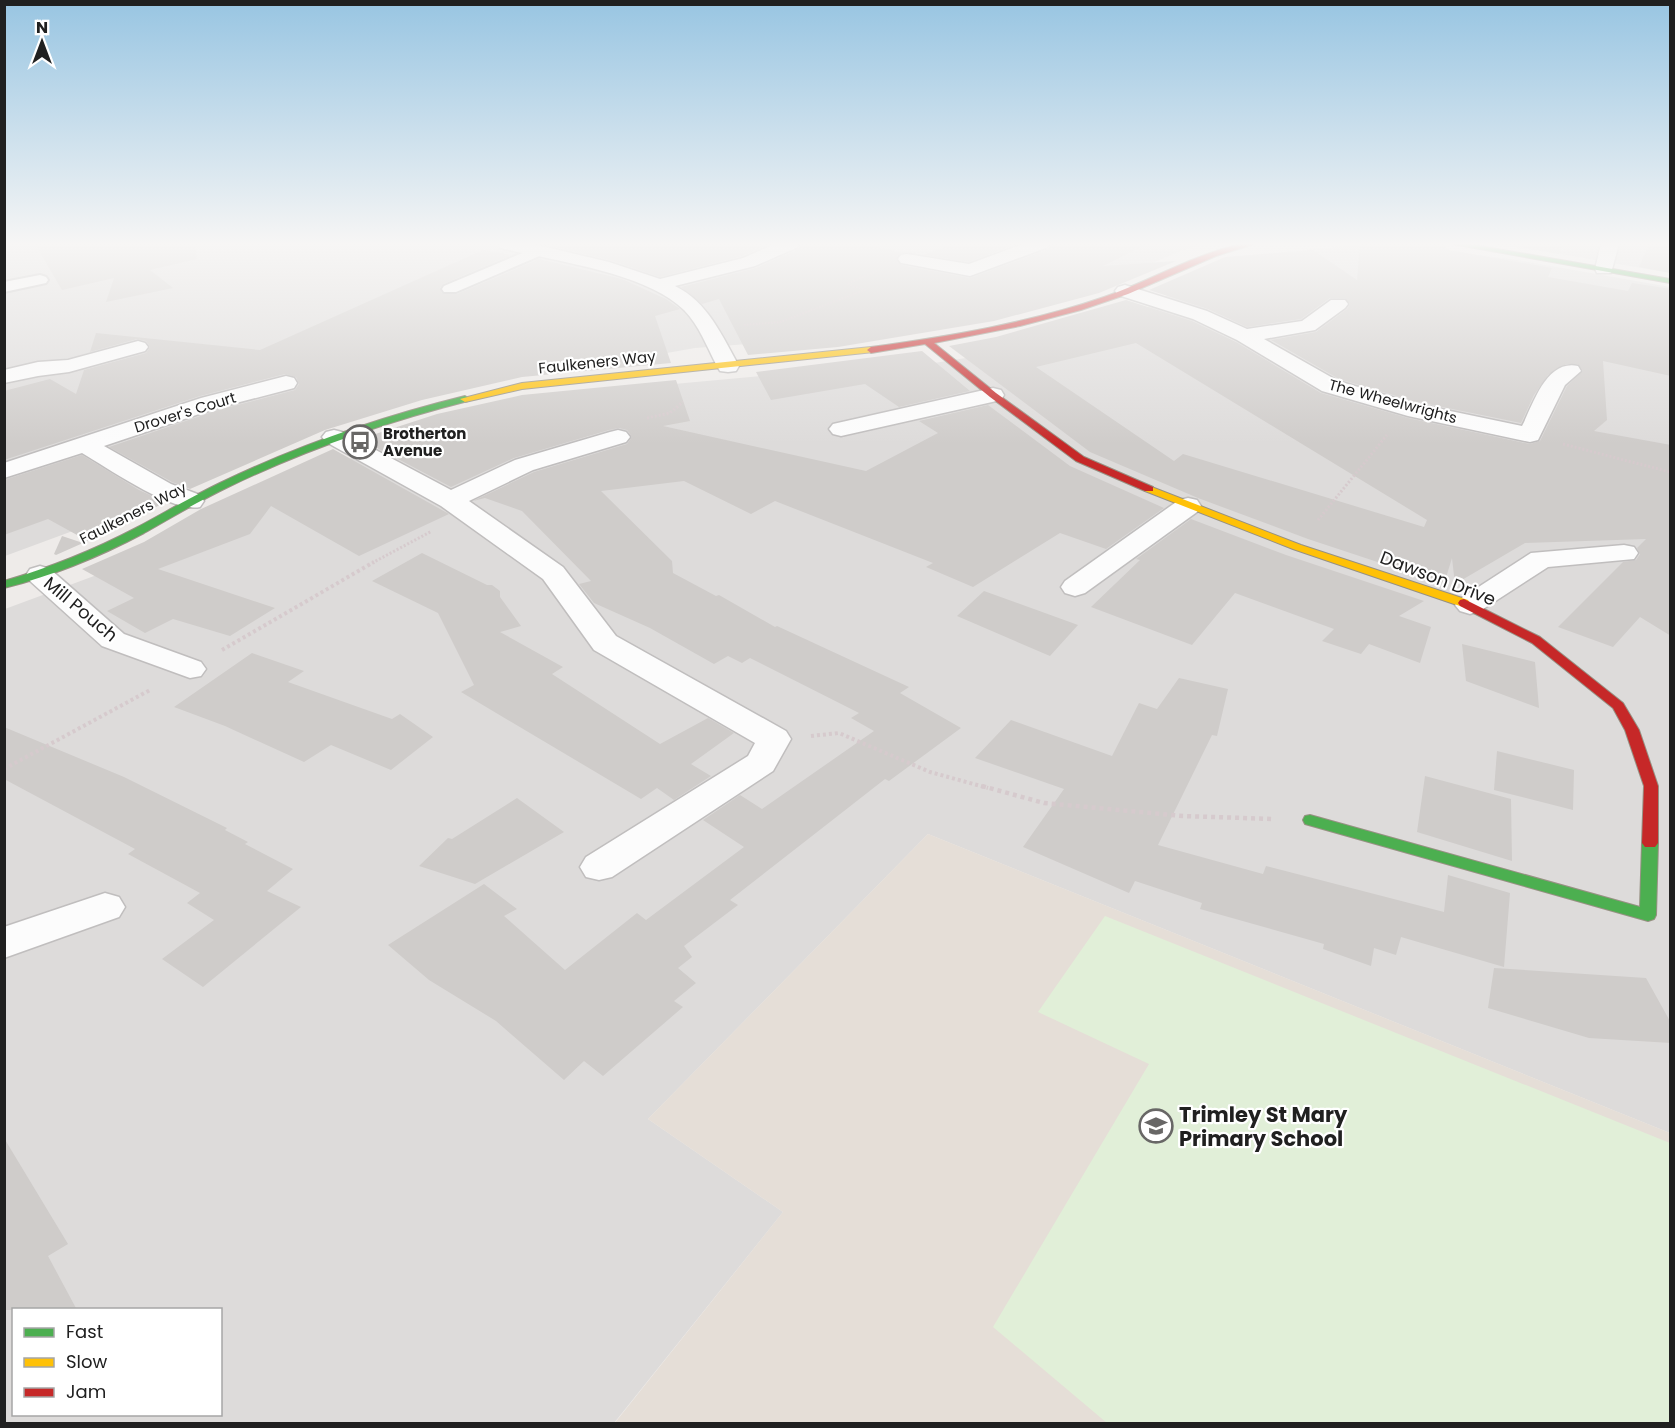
<svg xmlns="http://www.w3.org/2000/svg" width="1675" height="1428" viewBox="0 0 1675 1428" font-family="Poppins,sans-serif">
<style>
.residential{fill:#dddbda;fill-rule:evenodd}
.education{fill:#e5ded7}
.park{fill:#e1efd8}
.building{fill:#cfccca;fill-rule:evenodd}
.lines{fill:none;stroke-linecap:round;stroke-linejoin:round}
.lane-casing{stroke:#c0bebe;stroke-width:4}
.street-casing{stroke:#c0bebe;stroke-width:3}
.fast-casing{stroke:#979183;stroke-width:2}
.slow-casing{stroke:#979183;stroke-width:2}
.jam-casing{stroke:#979183;stroke-width:2}
.path-far3{stroke:#d6cacd;stroke-width:2;stroke-dasharray:1.5 1.5;stroke-linecap:butt}
.path-far2{stroke:#d6cacd;stroke-width:3;stroke-dasharray:2 2;stroke-linecap:butt}
.path-far1{stroke:#d6cacd;stroke-width:4;stroke-dasharray:3 3;stroke-linecap:butt}
.path{stroke:#d6cacd;stroke-width:4.5;stroke-dasharray:4 4;stroke-linecap:butt}
.lane{fill:#fcfcfc;fill-rule:evenodd}
.street{fill:#fcfcfc;fill-rule:evenodd}
.fast{fill:#4caf50;fill-rule:evenodd}
.slow{fill:#ffc107;fill-rule:evenodd}
.jam{fill:#c62828;fill-rule:evenodd}
.labels{text-anchor:middle;dominant-baseline:central;stroke-width:4.5;stroke-linejoin:round;paint-order:stroke}
.far-street-label{font-size:15px;fill:#202020;stroke:#fff}
.far-poi-label{font-size:15px;font-weight:bold;fill:#202020;stroke:#fff;text-anchor:start}
.street-label{font-size:18px;fill:#202020;stroke:#fff}
.near-poi-label{font-size:21px;font-weight:bold;fill:#202020;stroke:#fff;text-anchor:start}
</style>
<rect width="100%" height="100%" fill="#eeebe9"/>
<g class="residential">
<polygon points="5,244 1203,244 1178,252 1090,290 921,331 695,348 599,365 525,372 389,404 206,476 116,515 5,556"/>
<polygon points="1490,244 1670,244 1670,273 1561,254"/>
<path d="M1378 246 1429 249 1511 259 1670 287V1133L928 834 648 1119 783 1212 614 1423 5 1424V609L121 566 335 464 394 443 587 392 772 375 928 364 991 354 1147 308 1166 296 1256 255 1334 247ZM14 1310H220V1414H14Z"/>
</g>
<polygon class="education" points="928,834 1670,1133 1670,1423 614,1424 783,1212 648,1119"/>
<polygon class="park" points="1105,916 1670,1143 1670,1423 1107,1423 993,1327 1149,1064 1038,1012"/>
<g class="building">
<polygon points="35,244 195,244 197,259 150,270 173,288 106,302 114,278 62,290"/>
<polygon points="550,244 769,244 742,256 660,277 610,260 547,245"/>
<polygon points="801,244 866,244 902,253 896,259 901,265 970,278 1047,250 1051,244 1147,244 1103,266 1176,261 1099,293 994,321 838,347 748,355 719,299 702,304 681,287 756,268 797,250"/>
<polygon points="950,244 1016,244 969,262 924,255"/>
<path d="M1360 244H1444L1449 250 1552 268 1548 277 1628 291 1632 283 1671 289V376L1603 361 1607 420 1594 431 1671 445V636L1640 617 1613 647 1558 627 1623 562 1636 560 1640 554 1637 548 1646 539 1525 543 1455 584 1452 558 1444 584 1308 539 1198 498 1090 452 949 346 996 337 1126 300 1192 321 1236 342 1321 393 1408 418 1530 444 1540 441 1567 386 1583 371 1578 364H1566L1548 375 1534 395 1521 423 1413 401 1339 379 1271 340 1316 332 1347 309 1350 304 1345 298H1330L1301 319 1247 327 1208 309 1149 290 1225 257 1313 250 1357 280ZM1136 343 1427 520 1424 527 1183 454 1174 461 1036 367Z"/>
<polygon points="1502,244 1563,244 1559,254"/>
<polygon points="1649,244 1671,244 1671,273 1639,267"/>
<polygon points="483,250 511,255 443,284 440,288 442,293 457,294 539,259 622,279 666,299 680,309 655,316 671,363 522,377 422,400 325,430 190,489 172,482 109,447 218,410 295,390 299,384 296,377 285,374 200,396 4,460 4,391 50,379 76,394 84,370 146,353 150,347 146,341 137,339 90,352 96,333 260,350"/>
<polygon points="922,351 970,391 899,407 865,384 771,400 756,372"/>
<polygon points="676,380 690,421 663,426 866,471 938,433 919,421 988,405 1070,466 1164,508 1106,549 1060,533 973,587 926,567 933,563 775,501 751,514 684,481 601,491 672,561 673,573 716,596 719,595 775,627 777,626 909,687 900,693 961,728 889,781 885,779 821,829 730,900 738,905 684,946 692,957 678,968 696,983 674,1001 683,1007 603,1076 584,1061 564,1080 496,1021 429,980 388,945 484,884 517,909 504,916 565,970 637,913 646,920 744,847 703,820 740,795 762,809 874,731 851,718 859,713 750,658 742,663 728,656 714,664 650,628 594,603 579,584 591,581 522,511 485,498 473,501 534,472 627,444 632,437 627,430 619,428 609,430 514,458 451,487 360,439 437,414 522,395"/>
<polygon points="333,449 449,514 359,556 271,506 250,534 158,569 275,608 230,636 173,619 145,633 107,611 134,598 82,569 144,542 201,509"/>
<polygon points="82,455 139,490 165,502 122,526 88,541 48,519 4,535 4,480"/>
<polygon points="1191,519 1286,555 1424,601 1399,616 1431,627 1420,663 1369,644 1361,654 1322,641 1334,629 1235,593 1192,645 1091,607 1140,560 1136,559"/>
<polygon points="62,536 83,543 56,555 54,554"/>
<polygon points="422,553 487,585 492,585 500,591 500,597 521,626 500,632 563,667 552,674 660,744 708,718 734,733 691,764 711,776 674,800 657,788 641,799 461,692 474,685 438,613 372,581"/>
<polygon points="984,591 1078,625 1050,656 957,616"/>
<polygon points="1462,644 1535,662 1539,708 1466,681"/>
<polygon points="252,653 304,671 288,682 392,719 400,714 433,737 391,770 331,745 304,762 225,726 174,707"/>
<polygon points="1179,678 1228,689 1217,736 1212,735 1158,845 1263,874 1266,866 1444,912 1448,875 1510,893 1504,967 1401,937 1396,955 1374,948 1371,966 1323,949 1324,944 1200,909 1202,903 1135,881 1129,893 1023,847 1064,789 975,758 1011,720 1112,756 1139,703 1157,709"/>
<polygon points="4,727 124,777 227,828 225,830 248,842 245,844 293,869 267,891 301,907 203,987 162,959 214,920 187,903 200,893 128,854 135,849 4,779"/>
<polygon points="1497,751 1574,770 1573,810 1494,790"/>
<polygon points="1425,776 1511,799 1512,861 1417,832"/>
<polygon points="517,798 564,832 475,884 419,866 448,838 452,839"/>
<polygon points="1494,968 1646,978 1671,1023 1671,1043 1589,1038 1488,1008"/>
<polygon points="4,1138 68,1244 48,1256 77,1310 4,1310"/>
</g>
<g class="lines">
<defs>
<g id="lane">
<polygon points="539,246 544,248 547,251 544,254 456,292 444,292 442,289 444,286"/>
<polygon points="40,275 46,277 48,280 46,283 4,292 4,282"/>
</g>
<g id="street">
<path d="M498 244H532L550 248 609 262 660 279 743 258 775 244H799L796 248 755 266 675 286C708 302 722 336 739 366L736 371 728 372 720 371 717 366C707 347 699 325 684 310 645 272 553 261 501 248Z"/>
<polygon points="1023,244 1049,244 1046,248 970,276 907,264 901,263 898,259 901,255 907,254 969,264"/>
<polygon points="1601,244 1619,244 1611,273 1597,273 1595,269"/>
<path d="M1125 285 1207 311 1247 329 1302 321 1331 300H1345L1348 304 1345 308 1315 330 1264 339 1338 381 1412 403 1522 426C1533 405 1546 359 1578 366L1581 371 1565 385 1538 440 1530 442 1408 416 1322 391 1237 340 1193 319 1118 295 1115 291 1118 287Z"/>
<polygon points="138,341 145,343 148,347 145,351 69,372 38,376 4,383 4,370 38,362 68,360"/>
<path d="M286 376 294 378 297 383 294 388 217 408 104 446 171 484 200 495 204 501 200 507C172 513 108 468 82 453L4 478V463L201 398Z"/>
<polygon points="993,388 1001,390 1004,395 1001,400 841,436 833,434 829,429 833,424"/>
<polygon points="334,430 342,432 451,490 515,460 610,432 618,430 626,432 630,437 626,442 533,470 469,501 563,567 616,636 786,731 791,739 773,771 612,877 599,880 586,877 580,867 586,857 748,756 755,743 594,650 543,579 441,506 326,442 322,437 326,432"/>
<polygon points="1188,498 1197,500 1201,506 1197,512 1085,593 1075,596 1065,593 1061,587 1065,581 1179,500"/>
<polygon points="1624,545 1634,547 1638,553 1634,559 1548,567 1480,611 1470,614 1460,611 1455,605 1460,599 1531,553"/>
<polygon points="40,566 50,569 124,634 201,662 206,669 201,676 190,678 102,646 30,581 26,575 30,569"/>
<polygon points="105,893 119,897 125,907 119,917 4,958 4,927"/>
</g>
<g id="fast">
<polygon points="1452,244 1469,244 1670,279 1670,283"/>
<path d="M465 396 470 399 468 401C385 422 305 450 228 487 199 501 172 517 144 533 101 556 52 576 4 588V581C49 568 94 550 136 528 164 513 191 497 220 483 299 445 380 417 465 396Z"/>
<polygon points="1310,815 1640,907 1642,843 1645,839 1655,839 1658,843 1656,915 1654,919 1648,921 1305,824 1303,820 1305,816"/>
</g>
<g id="slow">
<polygon points="871,347 874,348 874,352 522,389 465,402 460,399 522,383"/>
<polygon points="1149,486 1301,545 1468,600 1470,603 1464,607 1460,606 1293,549 1145,491 1144,489"/>
</g>
<g id="jam">
<path d="M1241 244H1254L1216 256 1128 294 1081 310 1020 326 934 343 996 393 1084 457 1153 487V491H1145L1076 461 990 397 925 344 871 353 867 350 871 347C950 336 1029 323 1104 297 1150 281 1192 255 1241 244Z"/>
<polygon points="1464,599 1540,637 1623,703 1639,730 1658,786 1658,843 1655,847 1645,847 1642,843 1644,786 1625,730 1613,708 1532,643 1460,606 1458,603 1460,600"/>
</g>
</defs>
<use href="#lane" class="lane-casing"/>
<use href="#street" class="street-casing"/>
<use href="#fast" class="fast-casing"/>
<use href="#slow" class="slow-casing"/>
<use href="#jam" class="jam-casing"/>
<polyline class="path-far3" points="744,325 780,322 865,290 847,284 879,270"/>
<g class="path-far2">
<polyline points="647,418 670,413 683,402"/>
<polyline points="1563,444 1670,472"/>
<polyline points="1318,520 1387,435"/>
<polyline points="372,563 432,531"/>
</g>
<g class="path-far1">
<polyline points="222,650 374,562"/>
<polyline points="811,736 839,733 930,772 988,788"/>
<polyline points="4,769 150,690"/>
</g>
<polyline class="path" points="982,786 1044,803 1183,816 1273,819"/>
<use href="#lane" class="lane"/>
<use href="#street" class="street"/>
<use href="#fast" class="fast"/>
<use href="#slow" class="slow"/>
<use href="#jam" class="jam"/>
</g>
<linearGradient id="sky" x2="0" y2="1"><stop stop-color="#98c5e2"/><stop offset="0.55" stop-color="#f7f6f5"/><stop offset="1" stop-color="#f7f6f5" stop-opacity="0"/></linearGradient>
<rect width="1675" height="444" fill="url(#sky)"/>
<defs>
<symbol id="bus-ring" viewBox="-11 -11 22 22"><circle r="9.5" fill="#fff" stroke="#686766" stroke-width="1.5"/><path d="M-5-6H5V4H4V6H2V4H-2V6H-4V4H-5ZM-3.5-4V0h7V-4ZM-3.5 1.2v1.5H-2V1.2ZM2 1.2v1.5H3.5V1.2Z" fill="#686766"/></symbol>
<symbol id="school-ring" viewBox="-11 -11 22 22"><circle r="9.5" fill="#fff" stroke="#686766" stroke-width="1.5"/><path d="M0-5L7-2L0 1L-7-2ZM-4 1L0 2.5L4 1V4Q0 6-4 4Z" fill="#686766"/></symbol>
</defs>
<g fill-rule="evenodd">
<use href="#bus-ring" x="341" y="423" width="38" height="38"/>
<use href="#school-ring" x="1137" y="1107" width="38" height="38"/>
</g>
<g class="labels">
<g class="far-street-label">
<text transform="translate(597 362) rotate(-6)">Faulkeners Way</text>
<text transform="translate(1393 401) rotate(15)">The Wheelwrights</text>
<text transform="translate(185 412) rotate(-17)">Drover's Court</text>
<text transform="translate(133 513) rotate(-27)">Faulkeners Way</text>
</g>
<g class="far-poi-label">
<text x="383" y="433">Brotherton<tspan x="383" dy="17">Avenue</tspan></text>
</g>
<g class="street-label">
<text transform="translate(1438 578) rotate(21)">Dawson Drive</text>
<text transform="translate(81 609) rotate(40)">Mill Pouch</text>
</g>
<g class="near-poi-label">
<text x="1179" y="1114">Trimley St Mary<tspan x="1179" dy="24">Primary School</tspan></text>
</g>
</g>
<rect width="1675" height="1428" fill="none" stroke="#202020" stroke-width="12"/>
<rect x="12" y="1308" width="210" height="108" fill="#ffffff" stroke="#a6a6a6" stroke-width="1.5"/>
<rect x="24" y="1328" width="30" height="9" fill="#4caf50" stroke="#a6a6a6" stroke-width="1.5"/>
<text x="66" y="1338" font-size="18" fill="#202020">Fast</text>
<rect x="24" y="1358" width="30" height="9" fill="#ffc107" stroke="#a6a6a6" stroke-width="1.5"/>
<text x="66" y="1368" font-size="18" fill="#202020">Slow</text>
<rect x="24" y="1388" width="30" height="9" fill="#c62828" stroke="#a6a6a6" stroke-width="1.5"/>
<text x="66" y="1398" font-size="18" fill="#202020">Jam</text>
<g transform="translate(42 42)" stroke="#ffffff" stroke-width="4.5" paint-order="stroke">
<path d="M0-4.5L10 22L0 15L-10 22Z" fill="#202020"/>
<text y="-9" font-size="16" font-weight="bold" text-anchor="middle" fill="#202020">N</text>
</g>
</svg>
